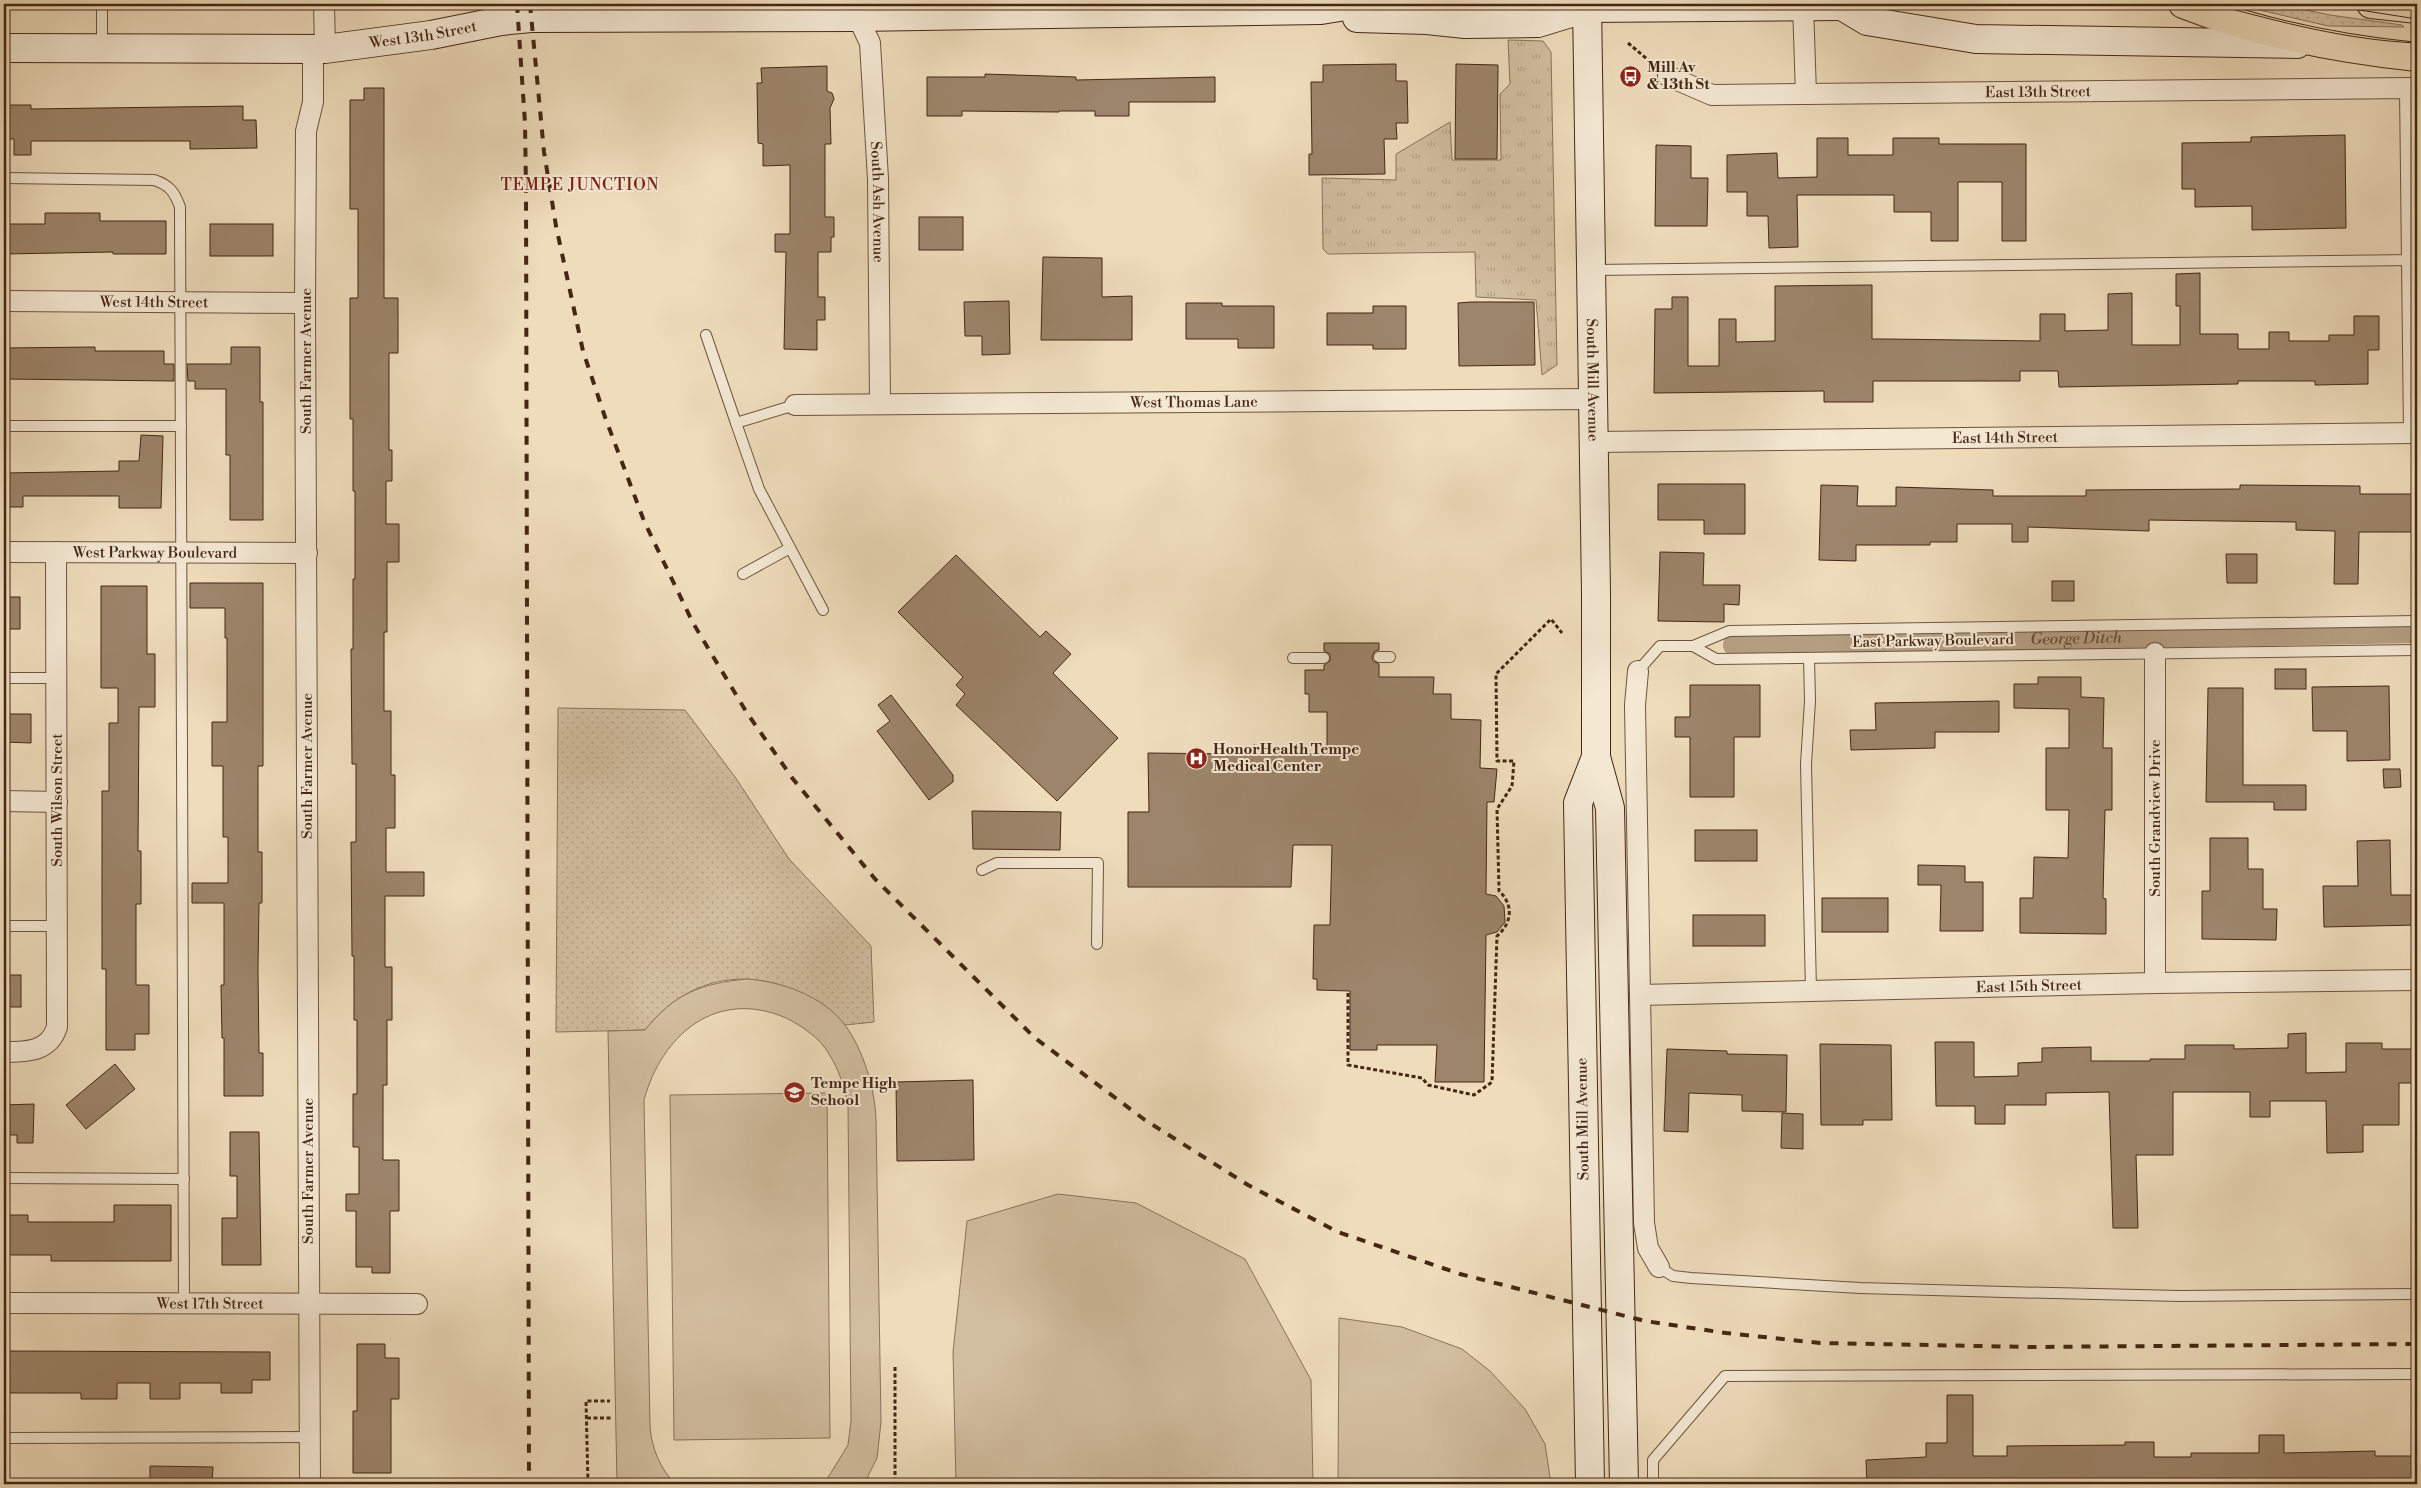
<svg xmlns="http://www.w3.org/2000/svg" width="2421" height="1488" viewBox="0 0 2421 1488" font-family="'Libre Bodoni',serif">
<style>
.grass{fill:url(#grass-dots);stroke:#8b725a}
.park{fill:url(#park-tufts);stroke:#8b725a}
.pitch{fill:#d1bd9f;stroke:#8b725a}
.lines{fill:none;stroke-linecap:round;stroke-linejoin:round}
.canal{stroke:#b59e82;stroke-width:22}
.building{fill:#9d856b;stroke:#452714}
.lane-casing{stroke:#6f543e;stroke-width:12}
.street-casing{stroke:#6f543e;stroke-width:22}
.secondary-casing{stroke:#452714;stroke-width:30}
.primary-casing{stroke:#452714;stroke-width:30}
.path{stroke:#452714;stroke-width:3;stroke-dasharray:4 2.5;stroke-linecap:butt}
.lane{stroke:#f4e8d3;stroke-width:10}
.street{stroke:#f4e8d3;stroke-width:20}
.secondary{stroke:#f4e8d3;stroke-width:28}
.primary{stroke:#eedcbb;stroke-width:28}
.tram{stroke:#452714;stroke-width:1}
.rail{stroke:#452714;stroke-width:4;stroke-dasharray:9 9;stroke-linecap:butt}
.labels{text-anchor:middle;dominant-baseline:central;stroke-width:4;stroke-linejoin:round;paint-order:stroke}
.street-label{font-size:15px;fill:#452714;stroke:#f4e8d3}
.poi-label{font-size:15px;font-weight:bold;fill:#452714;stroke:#f4e8d3;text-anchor:start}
.neighbourhood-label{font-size:16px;letter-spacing:1px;fill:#7a1f14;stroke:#f4e8d3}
.water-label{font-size:16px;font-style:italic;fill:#674b35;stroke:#f4e8d3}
</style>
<defs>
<pattern id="grass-dots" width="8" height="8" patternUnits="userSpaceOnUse" patternTransform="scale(1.25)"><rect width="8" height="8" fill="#d1bd9f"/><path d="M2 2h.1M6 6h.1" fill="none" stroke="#b5a288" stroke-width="1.8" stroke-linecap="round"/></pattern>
<pattern id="park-tufts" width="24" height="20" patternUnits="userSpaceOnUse" patternTransform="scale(1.25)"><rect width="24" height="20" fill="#d1bd9f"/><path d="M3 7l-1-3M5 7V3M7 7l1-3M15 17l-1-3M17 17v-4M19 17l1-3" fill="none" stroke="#b5a288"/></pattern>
</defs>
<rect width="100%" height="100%" fill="#eedcbb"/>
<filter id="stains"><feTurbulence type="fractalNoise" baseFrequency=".004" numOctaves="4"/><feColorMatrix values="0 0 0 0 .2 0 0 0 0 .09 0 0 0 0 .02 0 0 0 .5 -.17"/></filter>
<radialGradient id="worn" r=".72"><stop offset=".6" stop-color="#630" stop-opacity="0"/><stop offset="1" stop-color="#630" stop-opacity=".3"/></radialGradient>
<g class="grass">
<polygon points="2234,4 2277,4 2330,15 2402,25 2404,27 2328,26"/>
<path d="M558 708 685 710 735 777 789 859 871 946 874 1022 845 1025C784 966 700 960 645 1030L556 1032Z"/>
</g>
<polygon class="park" points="1508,40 1543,41 1551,52 1557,365 1542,375 1536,300 1476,297 1475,252 1328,254 1323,249 1322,178 1396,180 1396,154 1450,122 1452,160 1501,160 1500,94 1510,84"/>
<g class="pitch">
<path d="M746 979C781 981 823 996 845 1025 863 1049 875 1089 876 1119L881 1422 877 1458 864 1484H824L848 1445 851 1421 848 1104C844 1086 839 1070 829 1054 820 1038 802 1026 786 1018 717 988 662 1034 644 1100L650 1427C652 1449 660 1468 675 1484H617L608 1031 645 1030C675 993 700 984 746 979Z"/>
<polygon points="827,1093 830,1438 674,1440 670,1095"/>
<polygon points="1058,1194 1136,1203 1245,1259 1311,1380 1313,1484 956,1484 953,1352 967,1221"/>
<polygon points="1339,1318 1402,1327 1462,1349 1490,1371 1525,1409 1545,1444 1551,1484 1338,1484"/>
</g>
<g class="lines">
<path class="canal" id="s1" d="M1734 645 2417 632"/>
</g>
<g class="building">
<polygon points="1396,64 1396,81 1407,81 1408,123 1396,123 1397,139 1384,139 1385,174 1309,175 1309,154 1312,154 1311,82 1323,82 1323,65"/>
<polygon points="1456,64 1498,65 1497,159 1455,159"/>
<polygon points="827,66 827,91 832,93 834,99 830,108 831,144 825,144 825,217 834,217 834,237 831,237 831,252 818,252 818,297 825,297 825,320 817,320 817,350 784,349 786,252 775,252 775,234 790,234 790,165 763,166 763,144 758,143 757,83 762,83 761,68"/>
<polygon points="985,74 1076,77 1076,80 1215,77 1215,102 1129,102 1129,116 1095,116 1095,111 1059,111 1059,112 962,111 962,116 927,116 927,77 985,77"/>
<polygon points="364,88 384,88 384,298 398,298 398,353 389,353 389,450 392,450 392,481 386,481 386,524 399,524 399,562 387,562 387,632 384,632 384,711 391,711 391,775 395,775 395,828 386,828 386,872 424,872 424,896 385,896 385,967 392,967 392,1020 387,1020 387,1085 383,1085 383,1160 399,1160 399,1211 390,1211 390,1273 372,1273 372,1267 356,1267 356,1211 346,1211 346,1194 359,1194 359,1147 353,1147 353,1094 357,1094 357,1020 354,1020 354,956 352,956 351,842 356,842 356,764 352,764 351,649 353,649 353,579 355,579 355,491 353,491 353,419 350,419 350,298 358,298 358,209 350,209 350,100 364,100"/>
<polygon points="4,105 31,105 31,109 243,106 243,120 256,120 257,148 190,149 190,141 31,141 31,155 14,155 14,139 4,139"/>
<polygon points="2345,135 2346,228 2252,230 2252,206 2195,207 2195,189 2182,189 2182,143 2251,142 2251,137"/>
<polygon points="1817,138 1848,138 1848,155 1893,155 1893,138 1939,138 1939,144 2026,144 2026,241 2002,241 2002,182 1958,182 1958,241 1931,241 1931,212 1894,212 1894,195 1797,195 1798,247 1769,248 1768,216 1747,216 1747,192 1727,192 1727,155 1777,153 1778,178 1817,177"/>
<polygon points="1656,145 1691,146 1691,178 1708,178 1707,226 1655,226"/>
<polygon points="45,213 100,213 100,221 166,221 166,254 113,254 113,252 4,254 4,224 45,224"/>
<rect x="919" y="217" width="44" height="33"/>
<rect x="210" y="224" width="63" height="32"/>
<polygon points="1043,257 1102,258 1102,297 1132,296 1132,340 1041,340"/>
<polygon points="2200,273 2200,334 2238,334 2238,349 2269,349 2269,332 2289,332 2289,341 2329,341 2329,335 2354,335 2354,316 2379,316 2379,350 2368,350 2368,384 2315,385 2315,381 2238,381 2238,384 2059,387 2058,371 2020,371 2020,381 1873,381 1873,402 1824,402 1824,391 1654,393 1655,309 1672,309 1672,297 1688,297 1688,366 1719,366 1719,319 1736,319 1736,342 1775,341 1775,286 1872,285 1872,339 1886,339 2040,341 2040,314 2065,314 2065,331 2108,330 2108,294 2132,293 2132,345 2180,345 2180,306 2176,306 2176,274"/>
<polygon points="1009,301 1010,354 982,355 982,336 965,336 964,302"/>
<polygon points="1471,302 1534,302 1535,365 1459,366 1458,303"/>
<polygon points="1186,303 1222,303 1222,306 1274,306 1274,348 1238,348 1238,339 1186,339"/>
<polygon points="1373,306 1406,306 1406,349 1373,349 1373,345 1327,345 1327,313 1373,313"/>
<polygon points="95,347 95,351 164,351 164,364 174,364 174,381 4,379 4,348"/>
<polygon points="231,347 260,347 260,402 263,402 263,520 230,520 230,455 226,455 226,389 195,389 195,381 188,381 187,364 231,364"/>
<polygon points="141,435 163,436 161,508 119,508 119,496 23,496 23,507 4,507 4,473 119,471 119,461 139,461"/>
<polygon points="1658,484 1745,484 1745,534 1704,534 1704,520 1658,520"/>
<polygon points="1821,485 1858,486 1857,506 1896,506 1896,487 1993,490 1993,496 2086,496 2086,490 2240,489 2240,485 2360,486 2360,494 2417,494 2417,532 2359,532 2358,584 2334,584 2335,531 2296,530 2296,522 2149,520 2149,531 2028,527 2028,542 2012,542 2012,524 1957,524 1957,542 1930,542 1930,545 1856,545 1856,561 1819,560"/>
<polygon points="1660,552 1704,553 1703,585 1740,585 1739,605 1724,604 1724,622 1658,621"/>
<polygon points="2226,554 2257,554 2257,583 2227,583"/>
<polygon points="956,555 1040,637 1046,631 1071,654 1053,673 1118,738 1057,801 956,705 965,694 956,685 963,677 898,612"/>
<rect x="2052" y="581" width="22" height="20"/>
<polygon points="190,583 263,583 263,766 258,766 258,852 262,852 262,903 259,903 258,970 259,1053 263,1053 263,1096 224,1096 224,1038 222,1038 221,985 224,985 224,903 192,903 192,883 228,883 228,837 223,837 223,766 212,766 212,722 227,722 227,638 225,638 225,608 190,608"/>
<polygon points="101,586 147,586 147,654 155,654 155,707 139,707 138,851 141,851 141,904 136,904 136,985 149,985 149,1034 135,1034 135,1050 106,1050 106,969 102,969 102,791 109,791 109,723 118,723 118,688 101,688"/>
<rect x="4" y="597" width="16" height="32"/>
<polygon points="1324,643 1379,643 1379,650 1375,651 1372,657 1373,661 1379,664 1379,677 1434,677 1433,694 1451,694 1451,719 1481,720 1480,768 1497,769 1494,802 1487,802 1486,894 1496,896 1504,906 1505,922 1497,932 1486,935 1484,1082 1435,1082 1437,1045 1377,1045 1377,1050 1350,1050 1350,991 1317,990 1317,979 1313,979 1314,925 1330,925 1332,845 1293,845 1291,887 1128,887 1128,812 1149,812 1148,753 1238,754 1254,745 1265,748 1273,754 1327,754 1327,712 1309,712 1309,694 1305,694 1305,670 1324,670 1324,665 1330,661 1330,654 1324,651"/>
<rect x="2275" y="669" width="31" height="20"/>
<polygon points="2038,677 2081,677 2081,697 2104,698 2103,748 2112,748 2112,810 2105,810 2103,898 2106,899 2106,934 2020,933 2020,898 2033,898 2034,857 2068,858 2069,810 2046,810 2046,748 2069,748 2069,709 2014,708 2014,684 2038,684"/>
<polygon points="1690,685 1760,685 1760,737 1734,737 1734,797 1690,797 1690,737 1675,737 1675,717 1690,717"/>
<polygon points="2389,686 2390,760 2347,761 2347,731 2313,731 2312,687"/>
<polygon points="2208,688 2243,688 2243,785 2306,785 2306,810 2274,810 2274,802 2206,802"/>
<polygon points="891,695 953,775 953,782 929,800 877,731 890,721 878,705"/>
<polygon points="1999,701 1999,732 1935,732 1935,748 1851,750 1850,730 1876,730 1875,703"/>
<polygon points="4,714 31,714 31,743 4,742"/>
<polygon points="2383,769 2400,769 2401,787 2384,788"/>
<polygon points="972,811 1061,812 1060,850 973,849"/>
<rect x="1695" y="830" width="62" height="31"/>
<polygon points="2210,838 2248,838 2248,869 2263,869 2263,909 2277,909 2276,940 2202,939 2202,891 2210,891"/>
<polygon points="2390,840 2391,895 2417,895 2417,925 2324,927 2323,886 2358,886 2357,841"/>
<polygon points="1918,865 1965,866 1965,882 1983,882 1983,931 1940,931 1941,885 1918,885"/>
<rect x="1822" y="898" width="66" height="34"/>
<rect x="1693" y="915" width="72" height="31"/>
<rect x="4" y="975" width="17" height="32"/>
<polygon points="2306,1033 2306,1073 2346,1072 2346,1043 2382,1043 2382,1049 2417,1049 2417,1083 2399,1083 2399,1125 2363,1125 2363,1152 2327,1153 2326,1101 2270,1101 2270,1117 2250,1117 2250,1092 2173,1092 2173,1155 2136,1155 2138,1228 2113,1228 2109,1092 2046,1093 2046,1105 2005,1105 2005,1124 1975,1124 1975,1106 1936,1106 1935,1042 1974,1042 1974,1077 2018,1076 2018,1063 2042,1062 2042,1048 2091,1047 2091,1061 2150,1061 2150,1059 2185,1059 2185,1045 2234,1045 2234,1049 2288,1048 2288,1034"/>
<polygon points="1820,1044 1891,1045 1892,1120 1863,1120 1863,1125 1821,1125"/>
<polygon points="1667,1049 1727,1051 1727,1054 1787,1055 1786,1112 1742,1111 1742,1095 1689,1093 1688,1132 1664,1131"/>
<polygon points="115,1064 135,1089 86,1129 66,1105"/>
<polygon points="973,1080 974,1160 897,1161 896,1082"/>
<polygon points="34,1104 33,1143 17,1143 17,1135 4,1135 4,1105"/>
<polygon points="1782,1113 1803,1114 1803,1149 1781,1148"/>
<polygon points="230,1132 259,1132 261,1265 222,1265 222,1218 237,1218 237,1176 230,1176"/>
<polygon points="114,1205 171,1205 171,1261 51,1261 51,1255 4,1255 4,1215 28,1215 28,1222 114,1222"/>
<polygon points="357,1344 385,1344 385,1358 399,1358 399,1399 391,1399 391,1473 353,1473 353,1411 357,1411"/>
<polygon points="8,1351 270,1352 270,1380 252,1380 252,1393 221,1393 221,1383 180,1383 180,1399 150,1399 150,1383 117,1383 117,1399 81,1399 81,1393 8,1393"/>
<polygon points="1947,1395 1973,1395 1973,1456 2007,1456 2007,1446 2125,1445 2125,1442 2154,1442 2154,1457 2191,1457 2191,1453 2259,1453 2259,1435 2284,1435 2284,1453 2375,1451 2375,1456 2417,1456 2417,1484 1867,1484 1866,1460 1926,1457 1926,1443 1947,1443"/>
<polygon points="150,1466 213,1467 212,1484 150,1484"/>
</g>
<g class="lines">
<defs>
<g id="lane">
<polyline points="102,48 102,4"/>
<path d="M4 178 154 180C170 185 175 193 180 207L184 1303"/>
<polyline points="1593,270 2416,260"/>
<polyline points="706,335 736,423 795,405"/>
<polyline points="736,423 759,489 823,610"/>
<polyline points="4,426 181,426"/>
<polyline points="743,574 790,548"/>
<polyline points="1693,646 1716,659 2417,650"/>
<polyline points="1379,657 1390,657"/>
<polyline points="1293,658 1324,658"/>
<polyline points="1809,658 1810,701 1806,764 1811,991"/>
<polyline points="1638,671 1660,646 1693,646 1729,631 2417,621"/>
<polyline points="4,678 57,678"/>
<polyline points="982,870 997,863 1098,863 1097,944"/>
<polyline points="4,926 57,926"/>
<polyline points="4,1178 184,1179"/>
<polyline points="1659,1267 1673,1276 1691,1278 1860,1288 2005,1292 2180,1296 2417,1294"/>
<polyline points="4,1438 310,1437"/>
<polyline points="1653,1484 1653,1460 1725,1376 2417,1374"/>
</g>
<g id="street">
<polyline points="324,4 325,49"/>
<polyline points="1803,5 1806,94"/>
<path id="s2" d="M853 7 870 43 878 179 880 403"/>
<path id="s3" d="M1668 76 1712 95 2410 88 2414 433"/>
<path id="s4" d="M4 301 305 303"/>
<path id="s5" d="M795 405 1593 399"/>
<path id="s6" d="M1593 442 2417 433"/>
<path id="s7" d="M4 552 307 553"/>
<polyline points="1638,671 1635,705 1644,1223 1648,1248 1659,1267"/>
<polyline points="4,801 57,802"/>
<polyline points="2155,983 2155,653"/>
<path id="s8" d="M1640 995 2155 983 2417 980"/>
<path d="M4 1052C27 1052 49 1052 57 1027L56 552"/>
<path id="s9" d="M4 1303 417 1304"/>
<polyline points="310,1484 305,303 306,131 313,102 313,49"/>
</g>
<g id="secondary">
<polyline points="1570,4 1587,8 1842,6 1847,4"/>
<path id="s10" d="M1587 4 1596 593V757L1610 808 1624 1484"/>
<polyline points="1842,6 1867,21 1976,39 2297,44"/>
<polyline points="1357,18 1427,20 1465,24 1538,23 1587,8"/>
<path id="s11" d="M4 48 325 49 431 35 501 21 531 18 857 17 1321 10 1352 5 1382 4"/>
<polyline points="1590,1484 1578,803 1596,757"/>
</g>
<g id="primary">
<path d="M2183 4C2257 33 2338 49 2417 57"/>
<polyline points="2371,4 2417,9"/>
</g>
</defs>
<use href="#lane" class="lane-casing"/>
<use href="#street" class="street-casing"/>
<use href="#secondary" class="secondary-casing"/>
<use href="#primary" class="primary-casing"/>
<g class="path">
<polyline points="1628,43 1653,64"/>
<path d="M1348 993V1065L1422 1078 1428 1085 1474 1095 1492 1082 1497 936C1512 923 1514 905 1499 891L1497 809 1512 786 1514 761H1497L1496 674 1551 619 1562 633"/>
<polyline points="895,1367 895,1484"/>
<polyline points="587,1418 611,1418"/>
<polyline points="588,1484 586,1401 610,1401"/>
</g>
<use href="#lane" class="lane"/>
<use href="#street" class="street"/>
<use href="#secondary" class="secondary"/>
<use href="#primary" class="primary"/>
<g class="tram">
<path d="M2213 4C2280 22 2347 40 2417 43"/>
<polyline points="2321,4 2417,19"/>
</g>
<g class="rail">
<polyline points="517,4 525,123 526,191 529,1484"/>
<polyline points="530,4 544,152 556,226 583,351 605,417 644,521 693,623 747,713 793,779 875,879 1035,1038 1145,1120 1248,1185 1338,1232 1460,1274 1645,1321 1726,1333 1820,1343 2033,1347 2417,1344"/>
</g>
</g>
<defs>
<symbol id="bus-disc" viewBox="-11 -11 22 22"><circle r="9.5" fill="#8f2418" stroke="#f4e8d3"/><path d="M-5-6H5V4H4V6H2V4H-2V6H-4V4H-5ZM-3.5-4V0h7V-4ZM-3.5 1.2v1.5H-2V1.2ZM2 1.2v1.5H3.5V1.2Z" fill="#fff"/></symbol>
<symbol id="hospital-disc" viewBox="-11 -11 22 22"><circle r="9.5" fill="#8f2418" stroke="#f4e8d3"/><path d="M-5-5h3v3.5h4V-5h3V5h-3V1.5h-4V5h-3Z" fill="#fff"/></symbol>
<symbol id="school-disc" viewBox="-11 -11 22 22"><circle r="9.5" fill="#8f2418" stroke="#f4e8d3"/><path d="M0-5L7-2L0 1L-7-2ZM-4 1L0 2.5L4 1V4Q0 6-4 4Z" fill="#fff"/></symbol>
</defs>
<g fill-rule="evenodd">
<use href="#bus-disc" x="1618" y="64" width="25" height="25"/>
<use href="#hospital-disc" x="1184" y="746" width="25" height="25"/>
<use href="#school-disc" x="782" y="1080" width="25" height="25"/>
</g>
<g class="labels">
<g class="street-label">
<text stroke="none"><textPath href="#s11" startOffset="420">West 13th Street</textPath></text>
<text stroke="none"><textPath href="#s3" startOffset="374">East 13th Street</textPath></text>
<text stroke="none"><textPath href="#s2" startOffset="199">South Ash Avenue</textPath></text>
<text stroke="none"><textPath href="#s4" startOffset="150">West 14th Street</textPath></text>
<text transform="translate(306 361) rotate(-90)">South Farmer Avenue</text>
<text stroke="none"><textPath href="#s10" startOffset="376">South Mill Avenue</textPath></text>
<text stroke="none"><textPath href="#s5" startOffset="399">West Thomas Lane</textPath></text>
<text stroke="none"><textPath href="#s6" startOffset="412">East 14th Street</textPath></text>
<text stroke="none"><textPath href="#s7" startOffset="151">West Parkway Boulevard</textPath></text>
<text transform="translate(1933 641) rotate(-1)">East Parkway Boulevard</text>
<text transform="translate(307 766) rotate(-90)">South Farmer Avenue</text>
<text transform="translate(57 800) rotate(-90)">South Wilson Street</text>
<text transform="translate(2155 818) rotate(-90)">South Grandview Drive</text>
<text stroke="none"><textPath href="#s8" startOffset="389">East 15th Street</textPath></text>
<text transform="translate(1583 1119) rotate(-91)">South Mill Avenue</text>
<text transform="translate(308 1171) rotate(-90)">South Farmer Avenue</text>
<text stroke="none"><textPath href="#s9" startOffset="206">West 17th Street</textPath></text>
</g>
<g class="poi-label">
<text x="1647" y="67">Mill Av<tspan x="1647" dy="17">&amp; 13th St</tspan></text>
<text x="1213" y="749">HonorHealth Tempe<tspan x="1213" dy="17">Medical Center</tspan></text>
<text x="811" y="1083">Tempe High<tspan x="811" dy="17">School</tspan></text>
</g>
<g class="neighbourhood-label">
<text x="580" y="185">TEMPE JUNCTION</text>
</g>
<g class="water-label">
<text stroke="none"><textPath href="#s1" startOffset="342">George Ditch</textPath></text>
</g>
</g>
<rect width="2421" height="1488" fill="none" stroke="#eedcbb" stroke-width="20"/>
<rect x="5" y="5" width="2411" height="1478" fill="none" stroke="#452714" stroke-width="2.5"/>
<rect x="10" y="10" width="2401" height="1468" fill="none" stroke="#452714"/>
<rect width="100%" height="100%" filter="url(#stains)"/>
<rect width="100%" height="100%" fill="url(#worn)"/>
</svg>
